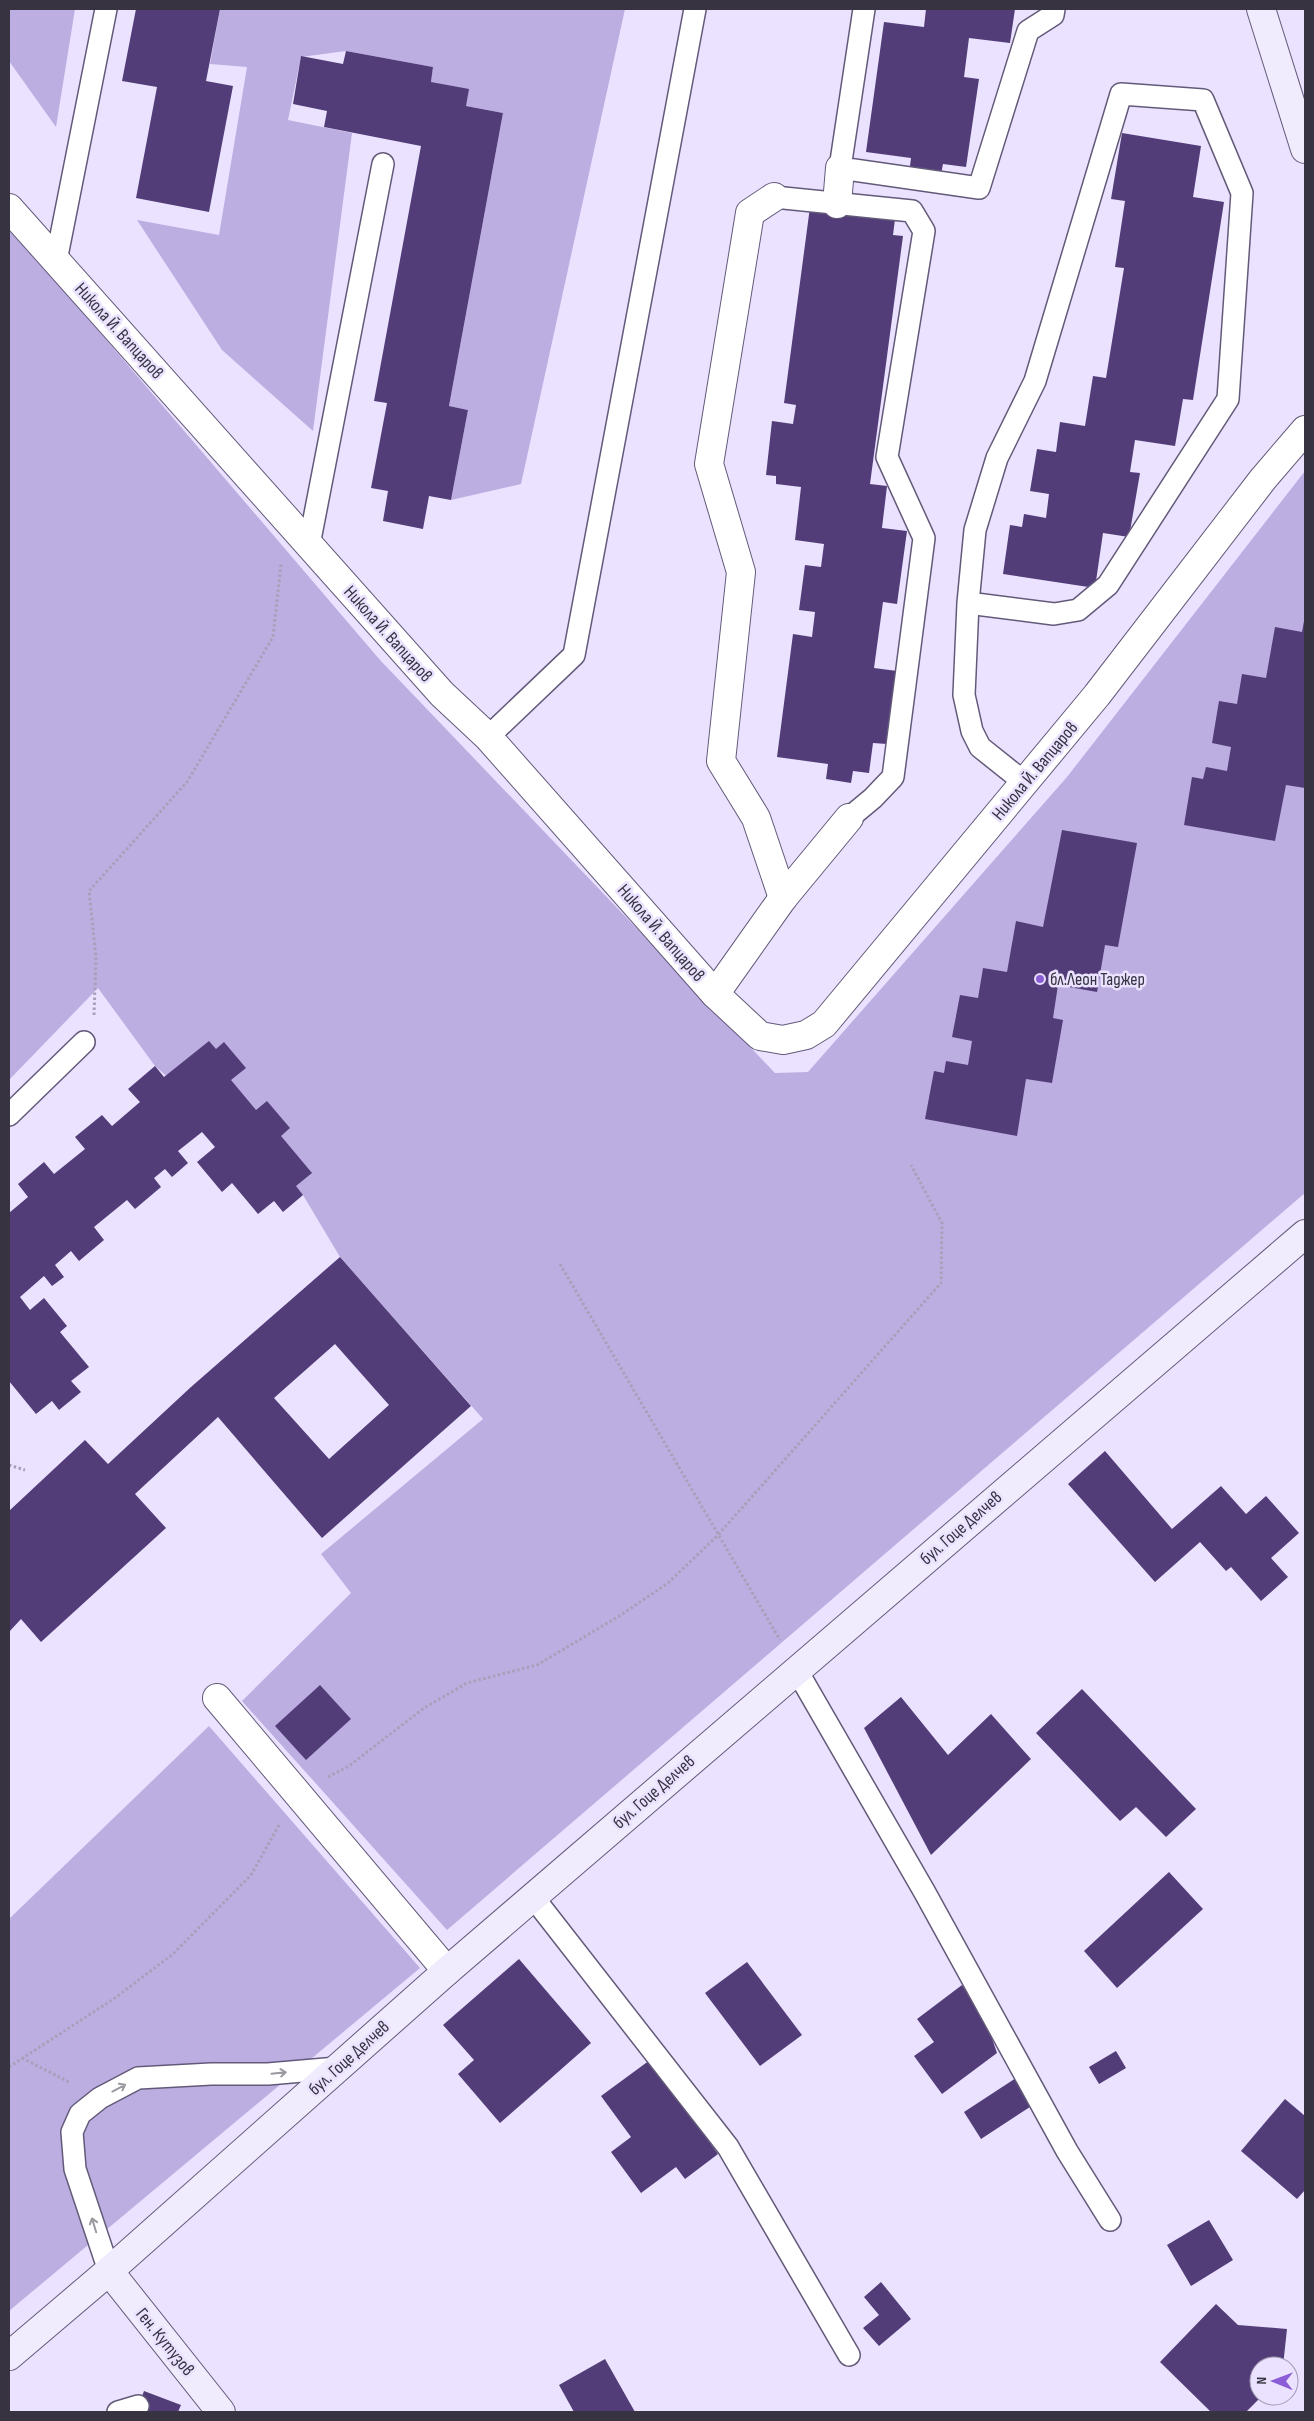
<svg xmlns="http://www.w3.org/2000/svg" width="1314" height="2421" viewBox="0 0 1314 2421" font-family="'Sofia Sans Condensed',sans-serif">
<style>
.green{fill:#bdaee2}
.building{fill:#523d78;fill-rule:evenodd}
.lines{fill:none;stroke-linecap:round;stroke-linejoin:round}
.lane-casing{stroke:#635a79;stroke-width:24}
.street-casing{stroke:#635a79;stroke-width:30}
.secondary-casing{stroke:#635a79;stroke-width:30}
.path{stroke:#a7a0b8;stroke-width:3;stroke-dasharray:2.5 2.5;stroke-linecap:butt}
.lane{stroke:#fff;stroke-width:21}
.street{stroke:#fff;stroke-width:28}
.secondary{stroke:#f1ebfe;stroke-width:28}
.oneway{stroke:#9b99a0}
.poi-dot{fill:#8b5dd7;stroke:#eae2ff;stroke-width:2}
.labels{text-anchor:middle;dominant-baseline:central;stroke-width:5;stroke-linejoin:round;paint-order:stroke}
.street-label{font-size:18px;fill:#373341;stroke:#eae2ff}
.poi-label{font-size:18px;fill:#373341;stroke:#eae2ff;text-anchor:start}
</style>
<rect width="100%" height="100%" fill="#eae2ff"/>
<g class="green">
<polygon points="9,9 75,9 56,127 9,61"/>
<polygon points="220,9 625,9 521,484 451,500 468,410 449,406 503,113 466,106 431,82 433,67 346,51 301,57 288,120 352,133 313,431 222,350 137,220 219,235 247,67 210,64"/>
<polygon points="9,226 380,660 775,1073 808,1072 1067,777 1305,471 1305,1193 447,1930 242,1701 351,1593 321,1554 483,1419 340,1257 303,1195 155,1066 98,988 9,1080"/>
<polygon points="209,1726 420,1968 9,2311 9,1919"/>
</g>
<g class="building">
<polygon points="136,9 220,9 206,81 233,86 209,212 136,198 157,87 122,81"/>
<polygon points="926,9 1015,9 1010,43 969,38 964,77 979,79 966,167 943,164 940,179 909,174 911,158 866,152 884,22 924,27"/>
<polygon points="346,51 433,67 431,82 469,89 466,106 503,113 449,406 468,410 451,500 429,496 423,529 383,521 388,491 371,488 387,403 374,401 421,146 324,127 327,111 293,104 301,56 343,64"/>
<polygon points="1122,133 1201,146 1193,197 1224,202 1193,400 1183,399 1175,446 1135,440 1130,472 1140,473 1129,537 1103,533 1095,588 1003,574 1010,525 1022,527 1024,514 1046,518 1049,494 1030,491 1037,449 1056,452 1060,422 1085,426 1093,376 1106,378 1124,268 1115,267 1125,201 1111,199"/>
<polygon points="810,207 895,219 893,235 903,236 870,484 887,486 882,528 907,531 897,604 883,602 874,668 897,671 887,744 873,743 869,773 853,771 851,783 826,779 828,764 777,757 793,634 812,637 815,612 799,610 805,565 821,567 824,544 795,540 801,487 776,484 776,476 766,475 772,421 793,424 796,405 784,403"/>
<polygon points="1304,621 1305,788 1286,785 1275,841 1184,825 1192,777 1203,779 1206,767 1227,771 1231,747 1212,743 1219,701 1237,704 1242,674 1266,678 1275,627 1302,632"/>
<polygon points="1062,830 1137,843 1118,947 1105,945 1097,992 1058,985 1053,1018 1063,1020 1052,1083 1026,1079 1017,1136 925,1119 934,1071 944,1073 946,1061 968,1065 972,1041 952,1037 960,995 978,998 983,968 1007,972 1016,921 1043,927"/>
<polygon points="209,1041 216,1049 224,1042 246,1068 231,1080 256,1110 267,1101 290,1128 281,1136 312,1173 296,1186 303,1195 283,1212 274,1201 258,1214 232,1183 222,1192 197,1162 215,1147 202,1132 178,1151 188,1163 172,1177 165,1169 154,1178 161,1187 135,1209 127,1200 94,1227 104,1240 79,1261 71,1251 55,1265 64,1277 52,1286 44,1276 20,1297 30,1310 44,1298 67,1326 60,1332 89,1367 71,1381 81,1392 59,1410 52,1401 36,1414 9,1381 9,1213 28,1197 18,1184 44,1162 54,1174 85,1149 75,1137 102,1115 112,1126 140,1102 128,1089 155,1066 164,1077"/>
<path d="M340 1257 471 1406 322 1538 218 1417 135 1494 166 1528 41 1642 21 1619 9 1632V1511L85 1440 108 1464 191 1387ZM335 1344 389 1405 329 1459 274 1398Z"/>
<polygon points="1105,1451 1172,1529 1221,1486 1246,1514 1266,1496 1299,1533 1271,1558 1288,1577 1261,1601 1231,1567 1226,1571 1200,1542 1155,1582 1068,1484"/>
<polygon points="320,1685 351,1719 306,1760 275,1726"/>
<polygon points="1082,1689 1196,1809 1166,1837 1136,1807 1120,1821 1036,1733"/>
<polygon points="901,1697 948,1755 991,1714 1031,1759 931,1855 864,1728"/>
<polygon points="1169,1872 1203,1909 1117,1988 1084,1951"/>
<polygon points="519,1959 591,2043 500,2123 458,2074 474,2060 443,2025"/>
<polygon points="747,1962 802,2035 760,2066 705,1993"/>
<polygon points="962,1985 984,2015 997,2053 942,2094 914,2056 934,2042 917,2019"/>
<polygon points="1116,2051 1126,2068 1099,2084 1089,2067"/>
<polygon points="650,2060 718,2154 685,2179 676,2167 641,2193 611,2152 631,2137 601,2096"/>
<polygon points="1016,2078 1033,2105 981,2139 964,2112"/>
<polygon points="1285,2099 1305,2116 1305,2190 1297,2199 1241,2151"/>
<polygon points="1209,2220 1233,2260 1191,2286 1167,2245"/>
<polygon points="881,2282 911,2319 879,2346 863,2328 879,2315 864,2297"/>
<polygon points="1216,2304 1238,2325 1287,2329 1283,2366 1259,2366 1259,2396 1262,2396 1246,2412 1211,2412 1160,2362"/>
<polygon points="605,2359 635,2412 574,2412 559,2385"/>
<polygon points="144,2391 181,2405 178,2412 136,2412"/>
</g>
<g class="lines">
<defs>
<g id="lane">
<polyline points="864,9 840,168 979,188 1028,31 1053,15 1054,9"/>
<polyline points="774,197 912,211 924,231 887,457 924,538 893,777 873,798 849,818"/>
<polyline points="56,261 106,9"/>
<polyline points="309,545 383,164"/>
<polyline points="968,603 1054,614 1078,610 1108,585 1228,399 1242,193 1203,100 1121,94 1035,381 997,458 975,530 968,603 964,695 972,731 980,747 1025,783"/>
<polyline points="488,737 574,655 695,9"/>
<polyline points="9,1115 84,1042"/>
<polyline points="796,1669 924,1891 1067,2151 1110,2220"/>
<polyline points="533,1897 728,2147 849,2355"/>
<polyline points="109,2271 75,2169 72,2132 80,2114 100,2098 138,2078 211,2074 268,2074 337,2068"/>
<polyline points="118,2412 138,2406"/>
</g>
<g id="street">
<polyline points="774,197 750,213 709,464 741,572 721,761 756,818 783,898"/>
<polyline points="837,204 840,168"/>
<polyline points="9,208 442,694 488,737 715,994 760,1036 783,1040 806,1035 824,1024 1097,695 1263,479 1305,430"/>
<polyline points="715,994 783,898 849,818"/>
<polyline points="217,1698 447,1971"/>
</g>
<g id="secondary">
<polyline points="1261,9 1305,149"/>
<polyline points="109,2271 221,2412"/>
<polyline points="9,2356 109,2271 447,1971 1305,1234"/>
</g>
</defs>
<use href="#lane" class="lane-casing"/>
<use href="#street" class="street-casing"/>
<use href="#secondary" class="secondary-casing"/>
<g class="path">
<polyline points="94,1015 96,957 89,891 187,782 273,637 281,564"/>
<polyline points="560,1264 780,1640"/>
<polyline points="9,1465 25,1470"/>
<polyline points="328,1777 349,1766 424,1708 467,1683 537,1665 621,1615 668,1583 718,1535 941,1283 942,1223 911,1165"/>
<polyline points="22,2058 71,2083"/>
<polyline points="9,2067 115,1998 173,1954 251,1875 279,1825"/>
</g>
<use href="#lane" class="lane"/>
<use href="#street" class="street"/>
<use href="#secondary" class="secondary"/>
</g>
<defs><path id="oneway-shaft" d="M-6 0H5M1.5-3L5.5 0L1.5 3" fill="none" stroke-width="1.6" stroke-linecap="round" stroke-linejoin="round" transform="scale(1.25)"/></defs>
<g class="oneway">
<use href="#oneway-shaft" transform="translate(279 2073) rotate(-6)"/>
<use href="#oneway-shaft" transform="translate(119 2088) rotate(-28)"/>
<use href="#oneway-shaft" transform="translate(94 2225) rotate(-107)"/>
</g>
<circle class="poi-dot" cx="1040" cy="979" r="5"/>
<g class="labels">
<g class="street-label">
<text transform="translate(119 331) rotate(48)">Никола Й. Вапцаров</text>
<text transform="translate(388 634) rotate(48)">Никола Й. Вапцаров</text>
<text transform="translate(1035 771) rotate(-50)">Никола Й. Вапцаров</text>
<text transform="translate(661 933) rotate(49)">Никола Й. Вапцаров</text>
<text transform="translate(961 1528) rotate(-41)">бул. Гоце Делчев</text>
<text transform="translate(654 1792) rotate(-41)">бул. Гоце Делчев</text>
<text transform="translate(349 2058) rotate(-42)">бул. Гоце Делчев</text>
<text transform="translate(165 2342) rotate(51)">Ген. Кутузов</text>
</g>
<g class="poi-label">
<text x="1050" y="979">бл.Леон Таджер</text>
</g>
</g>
<rect width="1314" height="2421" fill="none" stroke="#373341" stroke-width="20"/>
<g transform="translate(1274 2381) rotate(271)"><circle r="24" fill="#eae2ff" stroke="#a29cb3"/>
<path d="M0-4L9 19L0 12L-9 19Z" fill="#8b5dd7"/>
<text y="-8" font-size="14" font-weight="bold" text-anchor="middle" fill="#373341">N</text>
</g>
</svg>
